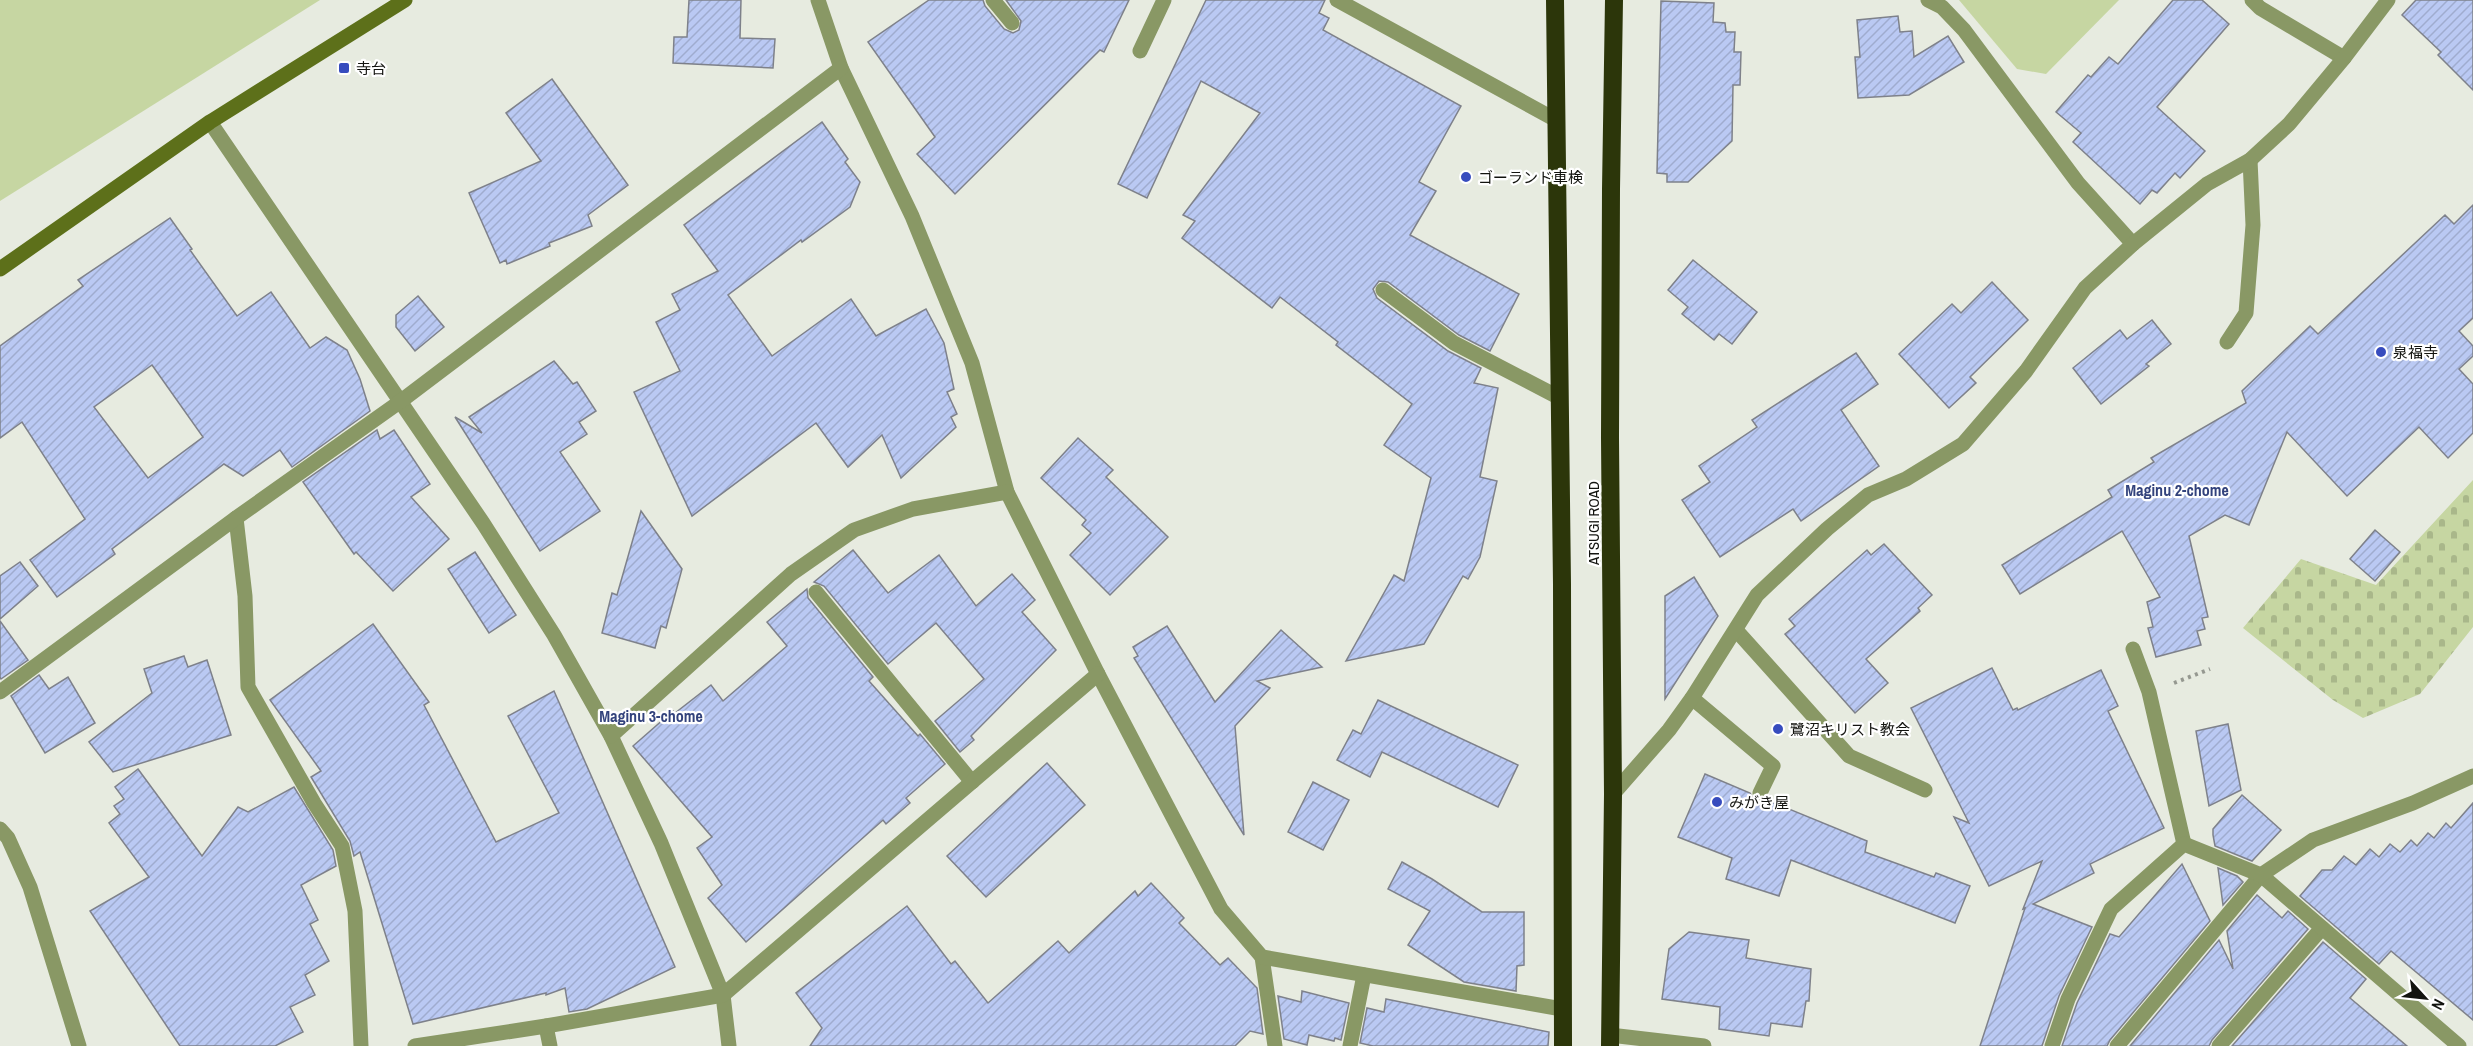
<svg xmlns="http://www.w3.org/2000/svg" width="2473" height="1046" viewBox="0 0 2473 1046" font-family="'Archivo Narrow','Noto Sans JP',sans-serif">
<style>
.grass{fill:#c6d6a2}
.cemetery{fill:url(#cemetery-stones)}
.building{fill:url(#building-hatch);stroke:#7e818a;stroke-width:1.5;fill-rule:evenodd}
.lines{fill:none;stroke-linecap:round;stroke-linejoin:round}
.path{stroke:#959890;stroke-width:4;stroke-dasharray:3 4.5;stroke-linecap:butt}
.lane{stroke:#899865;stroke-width:15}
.street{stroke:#899865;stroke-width:15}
.secondary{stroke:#5d701a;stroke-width:15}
.highway{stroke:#2c360a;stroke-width:18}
.poi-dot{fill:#374cbe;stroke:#fff;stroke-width:2}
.labels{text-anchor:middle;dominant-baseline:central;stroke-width:4.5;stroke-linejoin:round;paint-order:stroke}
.poi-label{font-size:15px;fill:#12130f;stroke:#fff;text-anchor:start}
.street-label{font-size:15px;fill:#12130f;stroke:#fff}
.neighbourhood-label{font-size:16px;font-weight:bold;fill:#32427c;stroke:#fff}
</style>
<defs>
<pattern id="cemetery-stones" width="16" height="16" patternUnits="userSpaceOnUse" patternTransform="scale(1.5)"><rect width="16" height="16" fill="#c6d6a2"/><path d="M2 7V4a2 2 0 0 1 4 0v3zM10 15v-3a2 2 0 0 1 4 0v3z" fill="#a9b78a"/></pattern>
<pattern id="building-hatch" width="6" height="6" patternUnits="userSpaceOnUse" patternTransform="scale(1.5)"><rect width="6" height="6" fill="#bac9f3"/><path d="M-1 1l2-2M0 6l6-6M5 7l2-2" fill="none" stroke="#9faccf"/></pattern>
</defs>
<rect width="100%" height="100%" fill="#e7ebe0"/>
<g class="grass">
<polygon points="0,0 320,0 0,201"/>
<polygon points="1959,0 2119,0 2046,74 2017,69"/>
</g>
<polygon class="cemetery" points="2473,480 2473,627 2420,694 2363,718 2333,700 2243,628 2301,559 2376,585"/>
<g class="building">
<polygon points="689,0 741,0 740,38 775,39 773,68 673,63 674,37 687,37"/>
<polygon points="929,0 983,0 985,6 1004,29 1013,33 1019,30 1021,21 1006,0 1129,0 1104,52 1100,50 955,194 917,154 935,137 868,42"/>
<polygon points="1206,0 1325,0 1319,13 1329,18 1323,30 1461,106 1419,182 1436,191 1410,235 1519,294 1490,351 1459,335 1388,282 1379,281 1373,289 1377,298 1448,351 1481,368 1474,383 1498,388 1480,477 1497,481 1480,557 1468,579 1463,576 1424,644 1346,661 1394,575 1404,581 1431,478 1384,445 1412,404 1336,345 1338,342 1280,297 1272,308 1182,238 1195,221 1183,215 1260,113 1201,81 1147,198 1118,184"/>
<polygon points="2173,0 2202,0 2229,24 2157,107 2205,151 2180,178 2175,173 2157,193 2152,190 2140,204 2073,142 2081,133 2056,112 2088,75 2091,77 2109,57 2118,64"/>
<polygon points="2416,0 2473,0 2473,90 2438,55 2441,52 2402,15"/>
<polygon points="1661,1 1714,3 1713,22 1725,23 1726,32 1735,32 1734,52 1741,52 1740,85 1733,85 1732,141 1688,182 1667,182 1667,174 1657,173"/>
<polygon points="1898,16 1900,32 1912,31 1914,57 1948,36 1964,62 1909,95 1858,98 1855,57 1860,57 1857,20"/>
<polygon points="552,79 628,185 588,215 592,226 549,243 550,246 507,264 506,260 500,263 469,193 541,161 506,113"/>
<polygon points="822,122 848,159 845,162 860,182 850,207 802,242 801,240 728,295 772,356 851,299 876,336 926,309 944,343 954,389 947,392 957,414 951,417 956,427 901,478 882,435 848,467 816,423 692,516 634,392 680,371 656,322 680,310 672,294 718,271 684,225"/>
<polygon points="2473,205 2473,318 2459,331 2473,346 2473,356 2459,369 2473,384 2473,433 2448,458 2419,427 2347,496 2287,432 2249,525 2225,515 2189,536 2208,617 2202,618 2205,629 2197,631 2201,645 2156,657 2148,628 2153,627 2147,602 2160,597 2122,531 2020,594 2002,565 2112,497 2108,490 2154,462 2151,458 2246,403 2242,391 2310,326 2318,334 2445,215 2454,224"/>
<path d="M170 218 192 249 190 250 237 316 271 292 310 348 326 337 347 350 360 379 370 411 292 467 280 450 243 476 224 464 112 549 115 554 57 597 30 560 85 519 22 422 0 438V346L83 286 78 280ZM152 365 203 437 148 478 94 407Z"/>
<polygon points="1693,260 1757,312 1732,344 1719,334 1714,340 1682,314 1688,307 1668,290"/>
<polygon points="1992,282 2028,320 1970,377 1976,383 1949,408 1899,354 1952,304 1961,313"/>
<polygon points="418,296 444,327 415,351 396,327 396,315"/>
<polygon points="2152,320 2171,344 2146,364 2149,366 2101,404 2073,368 2120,330 2127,339"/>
<polygon points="1856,353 1878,384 1841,410 1879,466 1801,521 1793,509 1720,557 1682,500 1710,482 1699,466 1757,427 1752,420"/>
<polygon points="554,361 573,384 577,382 596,411 579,422 587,434 560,452 600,511 540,551 455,417 482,433 469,417"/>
<polygon points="377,430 380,439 394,430 430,484 411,497 449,539 393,591 356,552 354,554 303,482"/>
<polygon points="1078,438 1113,470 1106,477 1168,537 1110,595 1070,555 1091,533 1082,525 1086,520 1041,478"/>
<polygon points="641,511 682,569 666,628 661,626 655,648 602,633 612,593 617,595"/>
<polygon points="2375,530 2400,552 2375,581 2350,559"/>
<polygon points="1884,544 1932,595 1918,608 1920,611 1866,659 1888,683 1855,713 1785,634 1795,626 1789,619 1867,550 1871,555"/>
<polygon points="853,550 888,593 939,555 976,606 1012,574 1035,600 1022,612 1056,650 971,736 974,740 960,752 935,721 984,679 936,623 888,664 824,586 814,582"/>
<polygon points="475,552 516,615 489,633 448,569"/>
<polygon points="20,562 38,586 0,619 0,576"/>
<polygon points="1694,577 1718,616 1665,699 1665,596"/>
<polygon points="807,589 808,598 873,677 869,681 918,736 920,734 945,764 906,798 910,803 886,824 883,820 746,942 708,898 722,885 697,848 712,837 633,746 673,711 675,713 711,685 723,701 787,646 767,622"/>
<polygon points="0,621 28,660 1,679 0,677"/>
<polygon points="373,624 429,702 424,705 496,842 559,813 508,716 554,691 675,967 587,1009 569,1012 565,988 546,995 546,993 413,1024 360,852 354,856 350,841 311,777 321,771 270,700"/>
<polygon points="1167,626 1215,702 1281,630 1322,667 1257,681 1270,688 1235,726 1244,835 1134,658 1138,656 1133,647"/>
<polygon points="184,656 188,667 207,660 231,735 113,772 89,742 152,693 144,669"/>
<polygon points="1992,668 2013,710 2017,708 2018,710 2101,670 2118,706 2108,711 2164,828 2090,864 2094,873 2033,904 2092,927 2059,996 2042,1046 1980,1046 2025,908 2023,909 2042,861 1989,886 1954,817 1969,823 1911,708"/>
<polygon points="39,675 49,689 68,677 95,723 45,753 11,696"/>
<polygon points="1378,700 1518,765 1498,807 1382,752 1370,777 1337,760 1353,730 1361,734"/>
<polygon points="2228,724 2241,790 2209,806 2196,731"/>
<polygon points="1047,763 1085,805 986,897 947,856"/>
<polygon points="138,769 202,856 238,807 248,812 294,787 333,850 336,866 301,885 318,920 310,924 329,961 305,975 315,995 290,1007 303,1032 275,1046 180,1046 90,911 149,877 109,823 120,814 114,806 124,799 115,787"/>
<polygon points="1705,774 1750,793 1756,802 1767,800 1867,841 1865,852 1934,877 1936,873 1970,886 1955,923 1791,860 1779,896 1726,879 1732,858 1678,837"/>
<polygon points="1313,782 1349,800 1323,850 1288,832"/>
<polygon points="2242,795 2281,830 2252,861 2215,846 2213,835 2213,829"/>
<polygon points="2473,803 2473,1020 2391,951 2379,964 2300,896 2322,870 2332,870 2344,856 2356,865 2370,849 2379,857 2390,844 2400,852 2411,840 2417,846 2428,833 2434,838 2446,823 2451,828"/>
<polygon points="1402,862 1432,879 1482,912 1524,912 1524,965 1517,966 1516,991 1464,982 1408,945 1430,911 1388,889"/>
<polygon points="2182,864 2210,921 2110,1040 2107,1046 2062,1046 2077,1003 2110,934 2119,937"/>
<polygon points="2218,868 2237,876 2243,882 2223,905"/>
<polygon points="1151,883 1184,918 1179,923 1220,965 1228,958 1257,988 1263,1034 1250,1031 1235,1046 810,1046 822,1028 796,993 907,906 951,964 955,961 988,1003 1058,941 1069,953 1135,891 1138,896"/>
<polygon points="2257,895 2282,918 2288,911 2308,929 2212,1040 2209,1046 2130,1046 2219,940 2233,969 2227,931"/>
<polygon points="1689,932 1749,940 1746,958 1811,969 1809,1001 1806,1001 1802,1027 1771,1023 1769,1036 1719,1029 1720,1007 1662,999 1669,949"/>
<polygon points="2323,942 2366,979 2350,998 2407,1046 2232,1046"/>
<polygon points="1302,991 1349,1003 1341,1040 1335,1038 1334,1041 1309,1035 1307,1045 1284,1039 1278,996 1301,1002"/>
<polygon points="1386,999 1549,1032 1548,1046 1373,1046 1360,1043 1367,1008 1384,1012"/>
</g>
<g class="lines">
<polyline class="path" points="2174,683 2210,669"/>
<g class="lane">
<polyline points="993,0 1012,23"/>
<polyline points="1337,0 1556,120"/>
<polyline points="2252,0 2260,8 2344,58"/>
<polyline points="1140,51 1164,0"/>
<polyline points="1383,290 1454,343 1560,398"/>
<polyline points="2227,342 2246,313 2253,225 2250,160"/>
<polyline points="816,592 972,782"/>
<polyline points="1736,630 1849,756 1925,790"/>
<polyline points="2133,649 2149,692 2184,844"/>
<polyline points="1692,698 1773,766 1760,793"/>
<polyline points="1262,957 1275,1046"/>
<polyline points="546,1026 550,1046"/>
<polyline points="1350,1046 1364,975"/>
<polyline points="2117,1046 2261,875"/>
<polyline points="2219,1046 2322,928"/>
</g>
<g class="street">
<polyline points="818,0 841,68 912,216 972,363 1007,492 1098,674 1221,909 1262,957 1562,1009"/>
<polyline points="1928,0 1942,7 1964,30 2078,183 2133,244"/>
<polyline points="210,122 483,523 554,635 611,736 661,843 723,995 729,1046"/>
<polyline points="236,518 245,596 248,687 314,803 342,846 355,911 361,1046"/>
<polyline points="0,692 236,518 401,401 841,68"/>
<polyline points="611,736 791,574 854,530 913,509 1007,492"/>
<polyline points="1613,794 1669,730 1692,698 1757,595 1827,529 1868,495 1906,479 1963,444 2026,371 2085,288 2133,244 2207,184 2250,160 2289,124 2344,58 2388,0"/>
<polyline points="0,829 8,838 30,887 79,1046"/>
<polyline points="2261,875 2459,1046"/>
<polyline points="1610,1035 1704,1046"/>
<polyline points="415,1046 546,1026 723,995 1098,674"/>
<polyline points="2052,1046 2068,999 2111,909 2184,844 2261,875 2313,840 2413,803 2473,776"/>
</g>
<polyline class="secondary" points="0,269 210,122 405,0"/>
<g class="highway">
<polyline points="1555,0 1562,584 1563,1046"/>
<polyline points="1610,1046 1613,794 1610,438 1611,189 1614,0"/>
</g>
</g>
<g class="poi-dot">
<rect x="338" y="62" width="12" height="12" rx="3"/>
<circle cx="1466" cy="177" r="6"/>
<circle cx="2381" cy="352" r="6"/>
<circle cx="1778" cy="729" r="6"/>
<circle cx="1717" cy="802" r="6"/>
</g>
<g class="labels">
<g class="poi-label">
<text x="356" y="68">寺台</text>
<text x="1478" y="177">ゴーランド車検</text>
<text x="2393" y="352">泉福寺</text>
<text x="1790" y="729">鷺沼キリスト教会</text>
<text x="1729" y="802">みがき屋</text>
</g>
<g class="street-label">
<text transform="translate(1593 523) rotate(-90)">ATSUGI ROAD</text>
</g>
<g class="neighbourhood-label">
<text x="2177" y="490">Maginu 2-chome</text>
<text x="651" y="716">Maginu 3-chome</text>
</g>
</g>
<g transform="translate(2425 998) rotate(117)" stroke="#ffffff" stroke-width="4.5" paint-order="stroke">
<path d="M0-4.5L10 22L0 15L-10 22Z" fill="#12130f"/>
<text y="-9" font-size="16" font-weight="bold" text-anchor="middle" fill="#12130f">N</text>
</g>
</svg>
